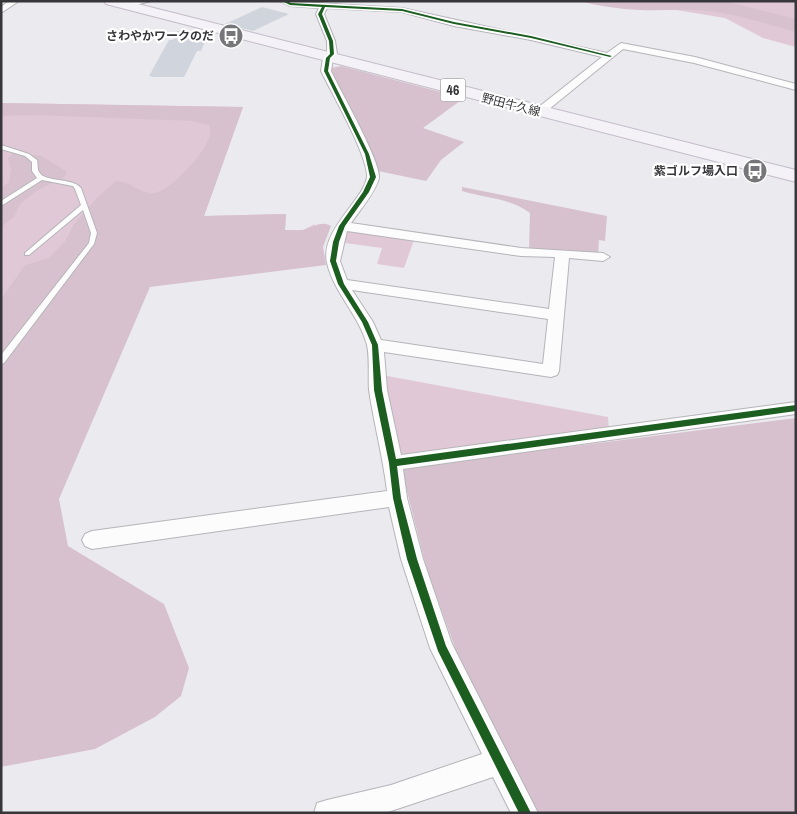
<svg xmlns="http://www.w3.org/2000/svg" width="797" height="814" viewBox="0 0 797 814" font-family="'Archivo Narrow','Noto Sans JP',sans-serif">
<style>
.green{fill:#e1c8d6}
.forest{fill:#d8c1ce}
.building{fill:#d0d4dd}
.lines{fill:none;stroke-linecap:round;stroke-linejoin:round}
.lane-casing{stroke:#b5b5b9;stroke-width:2}
.street-casing{stroke:#b5b5b9;stroke-width:2}
.primary-casing{stroke:#c2bcc7;stroke-width:2}
.lane{fill:#fcfcfd;fill-rule:evenodd}
.street{fill:#fcfcfd;fill-rule:evenodd}
.primary{fill:#f4f1f7;fill-rule:evenodd}
.cycleway-casing{stroke:#fff;stroke-width:3}
.cycleway{fill:#1b5e20;fill-rule:evenodd}
.labels{text-anchor:middle;dominant-baseline:central;stroke-width:4.5;stroke-linejoin:round;paint-order:stroke}
.far-poi-label{font-size:12px;font-weight:bold;fill:#37373b;stroke:#fff;text-anchor:end}
.far-street-label{font-size:12px;fill:#37373b;stroke:#fff}
.shield{fill:#fff;stroke:#737376;stroke-width:1}
.shield-label{font-size:14px;font-weight:bold;fill:#37373b}
</style>
<rect width="100%" height="100%" fill="#eaeaef"/>
<g class="green">
<polygon points="622,1 796,1 796,47 763,38 725,18"/>
<polygon points="1,103 243,107 204,216 286,214 285,230 303,230 315,224 304,259 69,281 1,382"/>
<polygon points="352,230 414,240 404,268 377,264 382,248 345,243 347,232"/>
<polygon points="382,375 608,417 609,433 399,460"/>
</g>
<g class="forest">
<path d="M579 1H724L796 19V32C767 24 739 15 709 11 685 8 663 11 640 10 619 9 599 6 579 1Z"/>
<polygon points="341,66 464,98 423,128 464,142 441,160 426,181 378,171 331,73 331,68"/>
<path d="M1 103 243 107 204 216 286 214 285 230C290 230 297 231 303 230 313 228 320 220 331 226L323 247 326 265 150 287 59 499 68 546 164 604 189 668 181 696 155 717 95 749 1 767V299L25 265 49 258 65 241 74 224 96 199 116 181C131 181 140 195 155 193 172 190 219 141 209 125L192 121 32 115 1 116Z"/>
<polygon points="13,153 42,156 67,172 64,177 35,192 20,204 14,217 1,227 1,188 9,182 11,169 8,158"/>
<path d="M462 187 607 216 605 241 599 240 598 254 529 250 530 213C510 198 485 198 462 191Z"/>
<polygon points="796,418 796,813 537,813 463,670 427,570 401,468"/>
</g>
<g class="building">
<polygon points="262,7 289,14 253,31 225,24"/>
<polygon points="177,31 209,32 201,51 197,51 184,77 151,77 152,76 149,76 169,40 173,40"/>
</g>
<g class="lines">
<defs>
<path id="lane" d="M1 145 29 154 37 160C38 163 37 169 39 172 45 183 72 177 81 188L97 233 94 244 4 363 1 364V355L89 243 91 233 83 210 29 255H25V253L81 205 75 189 73 186 42 180 1 206V201L37 178 32 171V162L25 156 1 149Z"/>
<g id="street">
<polygon points="9,1 19,1 1,13 1,7"/>
<polygon points="134,1 151,1 127,7 123,5"/>
<path d="M280 1 402 8 607 53 621 43 695 57 796 84V90L694 63 623 49 543 114 539 115 534 112 535 110 602 57 531 40 454 26 402 12 327 8 324 14 335 41 337 54 333 59 331 71C340 90 380 160 379 177 378 189 358 213 351 223L521 248 603 253 610 257 603 261 569 258 559 371 557 375 551 377 384 352 387 390 401 455 796 402V414L403 469 407 498 423 559 452 644 538 813H511L493 777 385 813H314L317 803 327 800 391 785 482 754 430 648 401 559 389 507 92 549 85 546 82 540 85 534 92 531 387 491C383 457 374 424 369 390 368 376 370 359 367 345 359 315 334 293 327 263 319 230 368 196 367 175 365 150 333 96 321 71L323 58 327 53V41L316 14 319 8 290 6ZM347 231 521 256 555 257 549 309 347 280 340 261ZM352 290 548 319 543 364 381 340 373 322Z"/>
</g>
<polygon id="primary" points="104,1 126,1 796,170 796,182 106,4"/>
</defs>
<use href="#lane" class="lane-casing"/>
<use href="#street" class="street-casing"/>
<use href="#primary" class="primary-casing"/>
<use href="#lane" class="lane"/>
<use href="#street" class="street"/>
<use href="#primary" class="primary"/>
<defs>
<polygon id="cycleway" points="282,1 287,1 291,3 402,9 454,22 531,36 612,56 610,57 531,38 454,24 402,11 325,7 322,14 333,41 334,54 330,58 328,71 369,154 376,177 369,192 345,226 339,242 336,261 344,284 368,322 378,345 382,390 396,459 796,405 796,411 397,466 401,498 417,559 446,646 531,813 519,813 438,651 407,559 393,498 389,463 374,390 372,345 362,322 338,284 330,261 333,242 339,226 363,192 370,177 365,154 324,71 326,58 330,54 329,41 318,14 322,7 290,5"/>
</defs>
<use href="#cycleway" class="cycleway-casing"/>
<use href="#cycleway" class="cycleway"/>
</g>
<defs>
<symbol id="bus-disc" viewBox="-11 -11 22 22"><circle r="9.5" fill="#76767a" stroke="#fff"/><path d="M-5-6H5V4H4V6H2V4H-2V6H-4V4H-5ZM-3.5-4V0h7V-4ZM-3.5 1.2v1.5H-2V1.2ZM2 1.2v1.5H3.5V1.2Z" fill="#fff"/></symbol>
</defs>
<g fill-rule="evenodd">
<use href="#bus-disc" x="217" y="22" width="28" height="28"/>
<use href="#bus-disc" x="741" y="157" width="28" height="28"/>
</g>
<g class="labels">
<g class="far-poi-label">
<text x="214" y="36">さわやかワークのだ</text>
<text x="738" y="171">紫ゴルフ場入口</text>
</g>
<g class="far-street-label">
<text transform="translate(511 105) rotate(14)">野田牛久線</text>
</g>
<rect class="shield" x="440.5" y="78.5" width="25" height="23" rx="4"/>
<g class="shield-label">
<text x="453" y="90">46</text>
</g>
</g>
<rect width="797" height="814" fill="none" stroke="#37373b" stroke-width="5"/>
</svg>
